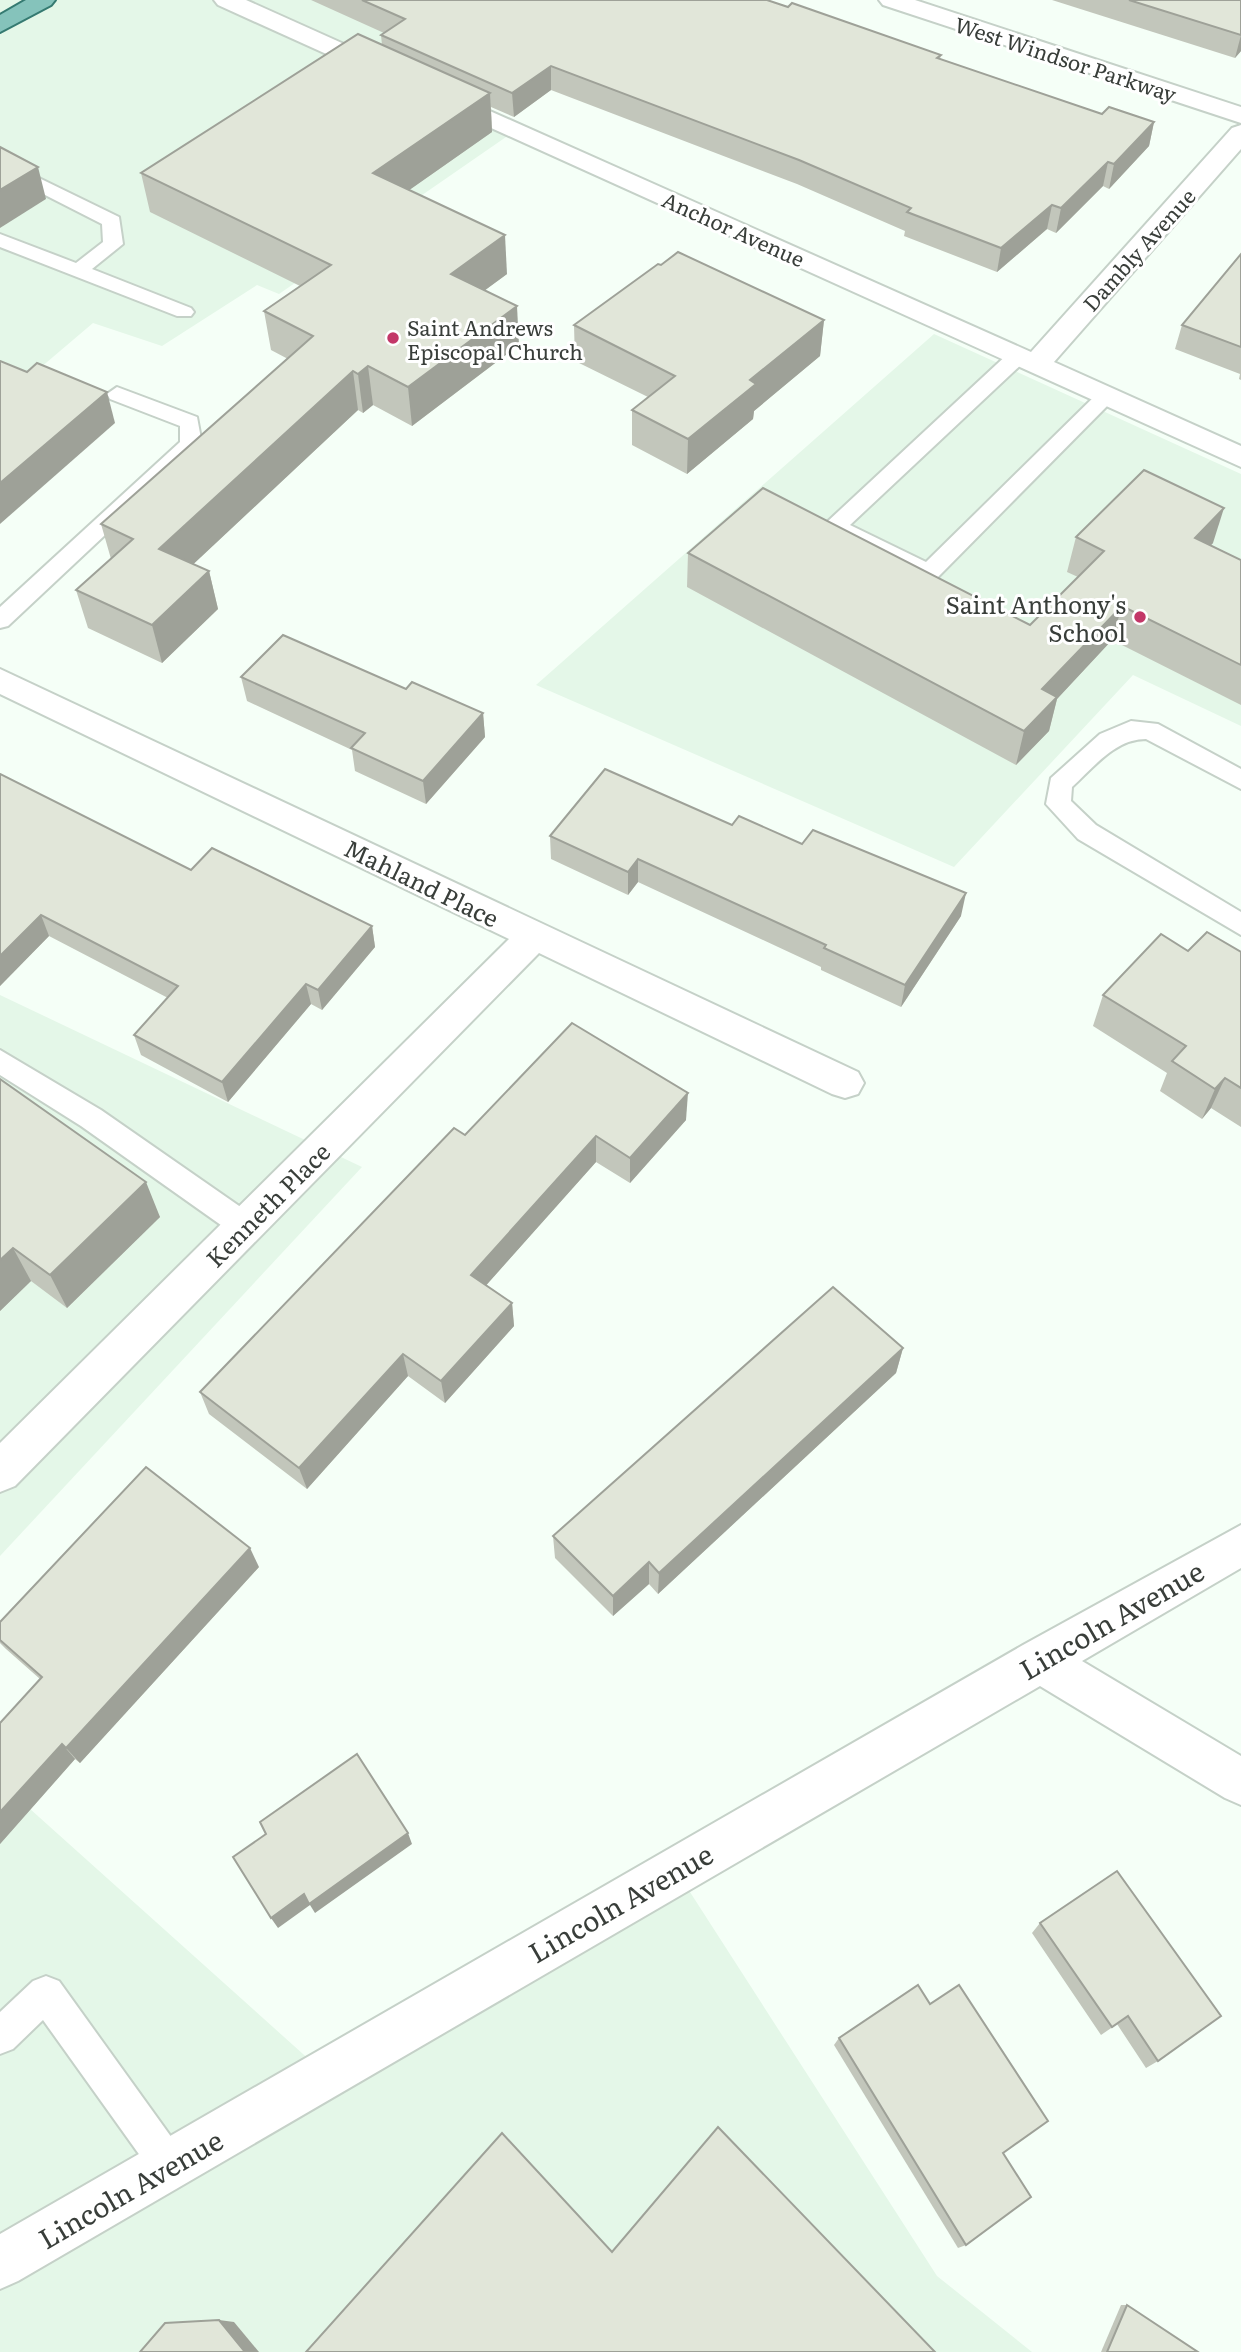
<svg xmlns="http://www.w3.org/2000/svg" width="1241" height="2352" viewBox="0 0 1241 2352" font-family="Literata,serif">
<style>
.built{fill:#e4f7e8}
.lines{fill:none;stroke-linecap:round;stroke-linejoin:round}
.lane-casing{stroke:#c5d1c8;stroke-width:4}
.street-casing{stroke:#c5d1c8;stroke-width:4}
.primary-casing{stroke:#357a71;stroke-width:4}
.lane{fill:#fff;fill-rule:evenodd}
.street{fill:#fff;fill-rule:evenodd}
.primary{fill:#85c3bb;fill-rule:evenodd}
.wall{fill:#c2c6bb}
.shaded-wall{fill:#9ea198}
.building{fill:#e1e6d9;stroke:#9ea198;stroke-width:2}
.poi-dot{fill:#c33768;stroke:#fff;stroke-width:2.5}
.labels{text-anchor:middle;dominant-baseline:central;stroke-width:6;stroke-linejoin:round;paint-order:stroke}
.far-street-label{font-size:21px;fill:#393e3a;stroke:#fff}
.far-poi-label{font-size:21px;fill:#393e3a;stroke:#fff;text-anchor:start}
.poi-label{font-size:24px;fill:#393e3a;stroke:#fff;text-anchor:end}
.street-label{font-size:24px;fill:#393e3a;stroke:#fff}
.near-street-label{font-size:28px;fill:#393e3a;stroke:#fff}
</style>
<rect width="100%" height="100%" fill="#f5fff7"/>
<g class="built">
<polygon points="0,0 474,0 382,66 519,128 279,294 257,285 162,346 93,323 0,402"/>
<polygon points="934,334 1241,474 1241,726 1133,675 954,867 536,685"/>
<polygon points="0,995 362,1167 0,1556"/>
<polygon points="0,1782 313,2063 670,1861 937,2276 1032,2352 0,2352"/>
</g>
<g class="lines">
<defs>
<g id="lane">
<polygon points="0,159 119,217 123,244 92,269 191,308 194,312 191,316 177,316 0,247 0,234 76,263 103,242 102,224 0,172"/>
<polygon points="1018,350 1028,356 1025,361 850,525 926,562 1100,391 1114,391 1117,396 937,578 921,578 827,532 824,527 827,522 1011,351"/>
<polygon points="117,387 197,417 202,444 8,626 0,628 0,607 180,442 180,426 110,399 107,394"/>
<path d="M1131 721 1158 724 1241 769V789L1146 739C1115 739 1094 767 1072 787L1071 801 1096 825 1241 912V935L1078 839 1046 804 1051 778 1100 734Z"/>
<polygon points="0,1050 101,1110 255,1217 259,1226 255,1235 245,1238 235,1235 81,1126 0,1075"/>
<polygon points="46,1976 59,1981 182,2152 188,2165 182,2178 169,2184 156,2178 43,2020 13,2049 0,2054 0,2012 33,1981"/>
</g>
<g id="street">
<polygon points="214,0 246,0 393,66 396,71 393,76 375,76 218,5"/>
<polygon points="879,0 915,0 1241,107 1241,123 883,5"/>
<polygon points="445,91 1031,352 1232,128 1241,125 1241,149 1054,362 1241,446 1241,467 436,103 433,98 436,93"/>
<polygon points="0,669 858,1072 864,1083 858,1094 845,1098 832,1094 539,953 15,1486 0,1492 0,1443 509,939 0,694"/>
<polygon points="1241,1525 1241,1568 1082,1661 1241,1756 1241,1805 1225,1798 1040,1686 18,2281 0,2289 0,2234 1023,1645"/>
</g>
<polygon id="primary" points="26,0 55,0 51,5 0,32 0,15"/>
</defs>
<use href="#lane" class="lane-casing"/>
<use href="#street" class="street-casing"/>
<use href="#primary" class="primary-casing"/>
<use href="#lane" class="lane"/>
<use href="#street" class="street"/>
<use href="#primary" class="primary"/>
</g>
<g class="wall">
<polygon points="311,0 767,0 941,55 940,59 1102,114 1154,122 1149,146 1109,189 1103,186 1056,233 1047,229 997,272 904,236 905,231 797,184 551,90 514,117 491,107 492,132 409,190 507,274 485,290 519,345 412,426 373,405 363,413 358,410 193,564 209,571 218,609 162,663 88,628 76,590 111,559 101,524 288,359 271,350 264,311 300,286 150,212 141,173 382,45 381,35 384,33"/>
<polygon points="1052,0 1241,0 1241,51 1235,58"/>
<polygon points="1241,254 1241,380 1239,379 1240,374 1175,349 1182,325"/>
<polygon points="824,320 820,356 754,411 753,419 687,474 632,445 632,410 648,397 575,361 574,325"/>
<polygon points="1076,537 1213,543 1211,545 1241,560 1241,705 1112,640 1057,699 1049,731 1016,765 687,587 688,553 1030,625 1078,577 1067,572"/>
<polygon points="241,677 406,689 483,713 485,737 426,804 355,771 352,750 247,701"/>
<polygon points="0,774 191,870 372,926 375,947 322,1010 311,1004 228,1102 141,1055 134,1035 168,998 49,936 0,986"/>
<polygon points="732,825 961,916 901,1007 821,970 821,967 638,882 628,895 551,859 550,836"/>
<polygon points="1188,951 1241,952 1241,1127 1211,1108 1202,1119 1160,1091 1167,1073 1093,1026 1103,995"/>
<polygon points="0,1079 160,1217 67,1308 31,1281 0,1311"/>
<polygon points="686,1120 630,1183 596,1162 486,1285 512,1303 514,1326 445,1403 408,1376 307,1489 209,1414 200,1392 465,1135"/>
<polygon points="903,1348 896,1373 658,1594 649,1584 613,1616 555,1558 553,1536"/>
<polygon points="259,1567 80,1763 75,1759 0,1844 0,1723 40,1679 6,1649 0,1643 0,1622"/>
<polygon points="1117,1871 1158,2061 1146,2068 1117,2024 1101,2035 1032,1933 1040,1923"/>
<polygon points="839,2038 1003,2153 966,2245 958,2248 834,2045"/>
<polygon points="1121,2305 1127,2305 1198,2352 1101,2352"/>
</g>
<g class="shaded-wall">
<polygon points="1241,35 1241,51 1235,58"/>
<polygon points="551,66 551,90 514,117 512,93"/>
<polygon points="490,93 492,132 378,212 373,173"/>
<polygon points="1154,122 1149,146 1109,189 1114,164"/>
<polygon points="1108,162 1103,186 1056,233 1061,208"/>
<polygon points="38,167 46,199 0,228 0,190"/>
<polygon points="1052,205 1047,229 997,272 1001,248"/>
<polygon points="505,235 507,274 454,313 451,274"/>
<polygon points="517,306 519,345 412,426 408,387"/>
<polygon points="824,320 820,356 754,411 753,419 687,474 688,439 750,380"/>
<polygon points="368,366 373,405 363,413 358,374"/>
<polygon points="353,371 358,410 169,587 159,549"/>
<polygon points="107,392 115,423 0,524 0,483"/>
<polygon points="1224,508 1213,543 1184,573 1195,538"/>
<polygon points="209,571 218,609 162,663 152,625"/>
<polygon points="1122,606 1112,640 1057,699 1049,731 1016,765 1024,731 1042,689"/>
<polygon points="483,713 485,737 426,804 423,781"/>
<polygon points="638,859 638,882 628,895 628,872"/>
<polygon points="966,893 961,916 901,1007 905,985"/>
<polygon points="41,915 49,936 0,986 0,956"/>
<polygon points="372,926 375,947 322,1010 318,990"/>
<polygon points="306,984 311,1004 228,1102 222,1082"/>
<polygon points="1225,1078 1211,1108 1202,1119 1215,1089"/>
<polygon points="688,1093 686,1120 630,1183 630,1158"/>
<polygon points="596,1136 596,1162 474,1299 471,1275"/>
<polygon points="146,1182 160,1217 67,1308 50,1275"/>
<polygon points="13,1248 31,1281 0,1311 0,1260"/>
<polygon points="512,1303 514,1326 445,1403 441,1381"/>
<polygon points="903,1348 896,1373 658,1594 659,1573"/>
<polygon points="403,1354 408,1376 307,1489 299,1468"/>
<polygon points="250,1548 259,1567 80,1763 66,1748"/>
<polygon points="649,1562 649,1584 613,1616 613,1596"/>
<polygon points="62,1744 75,1759 0,1844 0,1812"/>
<polygon points="408,1833 412,1844 315,1913 310,1905 278,1928 271,1918 304,1894"/>
<polygon points="219,2320 234,2322 259,2352 245,2352"/>
</g>
<g class="building">
<polygon points="362,0 767,0 788,7 792,3 941,55 937,58 1102,114 1109,107 1154,122 1114,164 1108,162 1061,208 1052,205 1001,248 907,212 911,208 799,160 551,66 512,93 381,35 405,19"/>
<polygon points="1129,0 1241,0 1241,35"/>
<polygon points="358,34 490,93 373,173 505,235 451,274 517,306 408,387 368,366 358,374 353,371 159,549 209,571 152,625 76,590 133,539 101,524 313,336 264,311 331,265 141,173"/>
<polygon points="0,147 38,167 0,190"/>
<polygon points="678,252 824,320 750,380 756,384 688,439 632,410 675,376 574,325 658,264 661,265"/>
<polygon points="1241,254 1241,347 1182,325"/>
<polygon points="0,361 27,372 37,363 107,392 0,483"/>
<polygon points="1144,470 1224,508 1195,538 1241,560 1241,665 1122,606 1042,689 1057,697 1024,731 688,553 763,488 1030,625 1104,551 1076,537"/>
<polygon points="283,635 406,689 412,682 483,713 423,781 351,748 365,733 241,677"/>
<polygon points="605,769 732,825 739,816 802,844 813,830 966,893 905,985 824,948 826,945 638,859 628,872 550,836"/>
<polygon points="0,774 191,870 212,848 372,926 318,990 306,984 222,1082 134,1035 178,986 41,915 0,956"/>
<polygon points="1207,932 1241,952 1241,1088 1225,1078 1215,1089 1172,1061 1186,1046 1103,995 1161,934 1188,951"/>
<polygon points="572,1023 688,1093 630,1158 596,1136 471,1275 512,1303 441,1381 403,1354 299,1468 200,1392 454,1128 465,1135"/>
<polygon points="0,1079 146,1182 50,1275 13,1248 0,1260"/>
<polygon points="833,1287 903,1348 659,1573 649,1562 613,1596 553,1536"/>
<polygon points="146,1467 250,1548 66,1748 62,1744 0,1812 0,1723 42,1677 0,1640 0,1622"/>
<polygon points="357,1754 408,1833 309,1904 304,1894 271,1918 233,1857 266,1834 260,1822"/>
<polygon points="1117,1871 1221,2016 1158,2061 1128,2016 1112,2027 1040,1923"/>
<polygon points="918,1985 930,2004 959,1985 1048,2121 1003,2153 1031,2197 966,2245 839,2038"/>
<polygon points="718,2127 935,2352 306,2352 502,2133 612,2252"/>
<polygon points="1127,2305 1198,2352 1107,2352"/>
<polygon points="219,2320 245,2352 140,2352 165,2323"/>
</g>
<g class="poi-dot">
<circle cx="393" cy="338" r="7"/>
<circle cx="1140" cy="617" r="7"/>
</g>
<g class="labels">
<g class="far-street-label">
<text transform="translate(1066 58) rotate(18)">West Windsor Parkway</text>
<text transform="translate(734 228) rotate(24)">Anchor Avenue</text>
<text transform="translate(1138 249) rotate(-48)">Dambly Avenue</text>
</g>
<g class="far-poi-label">
<text x="407" y="326">Saint Andrews<tspan x="407" dy="24">Episcopal Church</tspan></text>
</g>
<g class="poi-label">
<text x="1126" y="603">Saint Anthony's<tspan x="1126" dy="28">School</tspan></text>
</g>
<g class="street-label">
<text transform="translate(422 882) rotate(26)">Mahland Place</text>
<text transform="translate(267 1204) rotate(-45)">Kenneth Place</text>
</g>
<g class="near-street-label">
<text transform="translate(1111 1619) rotate(-30)">Lincoln Avenue</text>
<text transform="translate(620 1902) rotate(-30)">Lincoln Avenue</text>
<text transform="translate(130 2188) rotate(-30)">Lincoln Avenue</text>
</g>
</g>
</svg>
